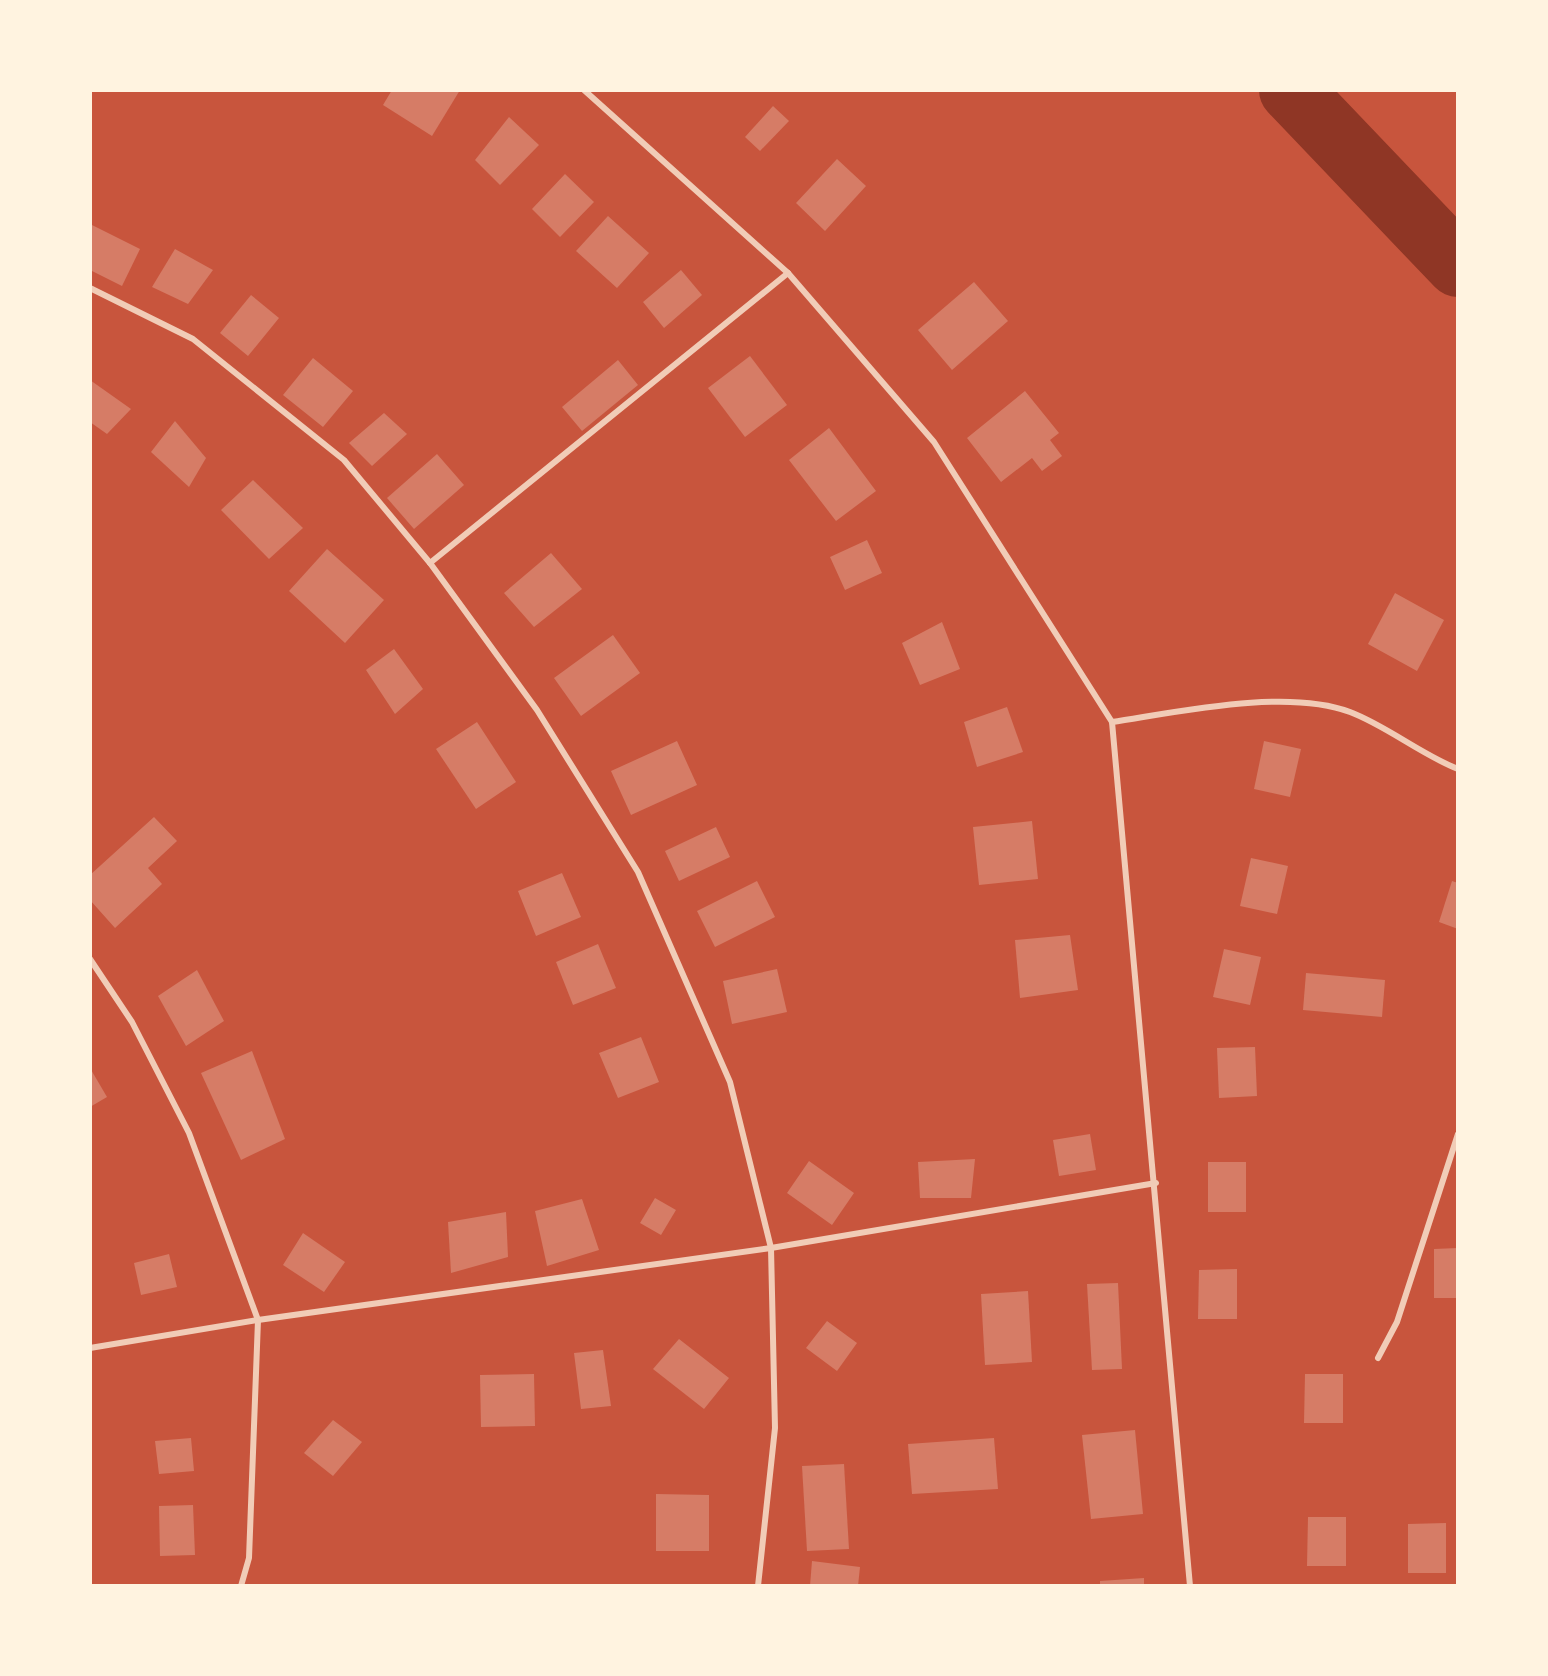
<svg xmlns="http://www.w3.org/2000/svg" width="1548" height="1676" viewBox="0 0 1548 1676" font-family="'Work Sans',sans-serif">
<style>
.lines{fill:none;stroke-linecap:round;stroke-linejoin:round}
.river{stroke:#8f3625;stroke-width:64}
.building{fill:#d67c66}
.service{stroke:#f1ccb7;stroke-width:6}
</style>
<rect width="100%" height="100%" fill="#c8553d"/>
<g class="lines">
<polyline class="river" points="1291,90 1458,265"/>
</g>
<g class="building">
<polygon points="392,90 460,90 432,136 383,105"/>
<polygon points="773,106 789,121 760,151 745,137"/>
<polygon points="509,117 539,145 500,185 475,160"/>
<polygon points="837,159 866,186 825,231 796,203"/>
<polygon points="565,174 594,202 560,237 532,209"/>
<polygon points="608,216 649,253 617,288 576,251"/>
<polygon points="90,224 140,249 122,286 90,270"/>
<polygon points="175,249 213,270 188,304 152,287"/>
<polygon points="681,270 702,295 664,328 643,302"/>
<polygon points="974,282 1008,321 952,370 918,330"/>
<polygon points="251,295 279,318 248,356 220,333"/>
<polygon points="750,356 787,405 745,437 708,388"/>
<polygon points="313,358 353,391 323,427 283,395"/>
<polygon points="618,360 638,385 582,431 562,407"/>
<polygon points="90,380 131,409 107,434 90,422"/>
<polygon points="1025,391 1059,433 1050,440 1062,456 1042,471 1032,458 1001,482 967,438"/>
<polygon points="384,413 407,434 372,466 349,443"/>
<polygon points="175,421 206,458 189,487 151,452"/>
<polygon points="829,428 876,491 836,521 789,460"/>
<polygon points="437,454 464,485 414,529 387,498"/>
<polygon points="253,480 303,528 269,559 221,510"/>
<polygon points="867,540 882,573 845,590 830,557"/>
<polygon points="327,549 384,600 345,643 289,591"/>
<polygon points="551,553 582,589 534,627 504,593"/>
<polygon points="1395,593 1444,620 1417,671 1368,644"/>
<polygon points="942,622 960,669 920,685 902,643"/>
<polygon points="613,635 640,673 581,716 554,678"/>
<polygon points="394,649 423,689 395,714 366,670"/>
<polygon points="1007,707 1023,752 977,767 964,722"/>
<polygon points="477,722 516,782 476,809 436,749"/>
<polygon points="677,741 697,785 631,815 611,771"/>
<polygon points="1264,741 1301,749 1290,797 1254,789"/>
<polygon points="154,817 177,841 148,868 162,884 115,928 90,900 90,875"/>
<polygon points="1032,821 1038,879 979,885 973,827"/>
<polygon points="716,827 730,857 679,881 665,851"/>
<polygon points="1251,858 1288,866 1277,914 1240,906"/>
<polygon points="562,873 581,917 536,936 518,891"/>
<polygon points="757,881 775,917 715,947 697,911"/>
<polygon points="1452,881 1458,883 1458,929 1439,922"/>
<polygon points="1070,935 1078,990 1020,998 1015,940"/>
<polygon points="598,944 616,988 573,1005 556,962"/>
<polygon points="1224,949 1261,957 1250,1005 1213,997"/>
<polygon points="777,969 787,1012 732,1024 723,981"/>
<polygon points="197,970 224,1021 186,1046 158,996"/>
<polygon points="1306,973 1385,980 1382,1017 1303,1010"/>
<polygon points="641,1037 659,1082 618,1098 599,1053"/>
<polygon points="1255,1047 1257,1096 1219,1098 1217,1048"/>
<polygon points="252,1051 285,1139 241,1160 201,1073"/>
<polygon points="90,1068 107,1097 90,1107"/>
<polygon points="1090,1134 1096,1170 1059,1176 1053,1140"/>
<polygon points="975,1159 971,1198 920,1198 918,1162"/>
<polygon points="809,1161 854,1193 832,1225 787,1193"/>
<rect x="1208" y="1162" width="38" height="50"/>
<polygon points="655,1198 676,1210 661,1235 640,1223"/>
<polygon points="582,1199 599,1250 547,1266 535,1211"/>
<polygon points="506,1212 508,1257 451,1273 448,1222"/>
<polygon points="303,1233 345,1262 324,1292 283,1265"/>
<polygon points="1458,1248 1458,1298 1434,1298 1434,1249"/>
<polygon points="169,1254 177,1287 141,1295 134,1263"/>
<polygon points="1237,1269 1237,1319 1198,1319 1199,1270"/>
<polygon points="1118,1283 1122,1369 1092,1370 1087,1284"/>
<polygon points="1028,1291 1032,1362 985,1365 981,1294"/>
<polygon points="827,1321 857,1343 837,1371 806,1348"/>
<polygon points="679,1339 729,1378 704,1409 653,1369"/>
<polygon points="603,1350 611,1406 581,1409 574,1353"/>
<polygon points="534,1374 535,1426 481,1427 480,1375"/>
<polygon points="1305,1374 1343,1374 1343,1423 1304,1423"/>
<polygon points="333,1420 362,1442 333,1476 304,1453"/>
<polygon points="1135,1430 1143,1514 1091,1519 1082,1435"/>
<polygon points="191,1438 194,1471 159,1474 155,1441"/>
<polygon points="994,1438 998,1489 912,1494 908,1444"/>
<polygon points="844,1464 849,1549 807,1551 802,1466"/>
<polygon points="656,1494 709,1495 709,1551 656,1551"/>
<polygon points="193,1505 195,1555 160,1556 159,1506"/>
<polygon points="1308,1517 1346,1517 1346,1566 1307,1566"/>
<polygon points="1446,1523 1446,1573 1408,1573 1408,1524"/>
<polygon points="812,1561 860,1567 858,1586 810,1586"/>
<polygon points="1144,1578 1144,1586 1100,1586 1100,1581"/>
</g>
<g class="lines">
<g class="service">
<polyline points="584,90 788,273 934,442 1112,722 1190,1586"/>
<polyline points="90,288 193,339 344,460 430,563 537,710 638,872 730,1082 771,1248 775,1428 758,1586"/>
<polyline points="430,563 788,273"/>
<path d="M1112 722C1178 712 1287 688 1350 712 1387 726 1420 754 1458 769"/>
<polyline points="90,959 132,1022 189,1133 258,1320 249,1558 241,1586"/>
<polyline points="90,1348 258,1320 771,1248 1156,1183"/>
<polyline points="1378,1358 1397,1322 1458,1134"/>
</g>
</g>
<rect width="1548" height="1676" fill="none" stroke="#fff3e0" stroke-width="184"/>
</svg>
